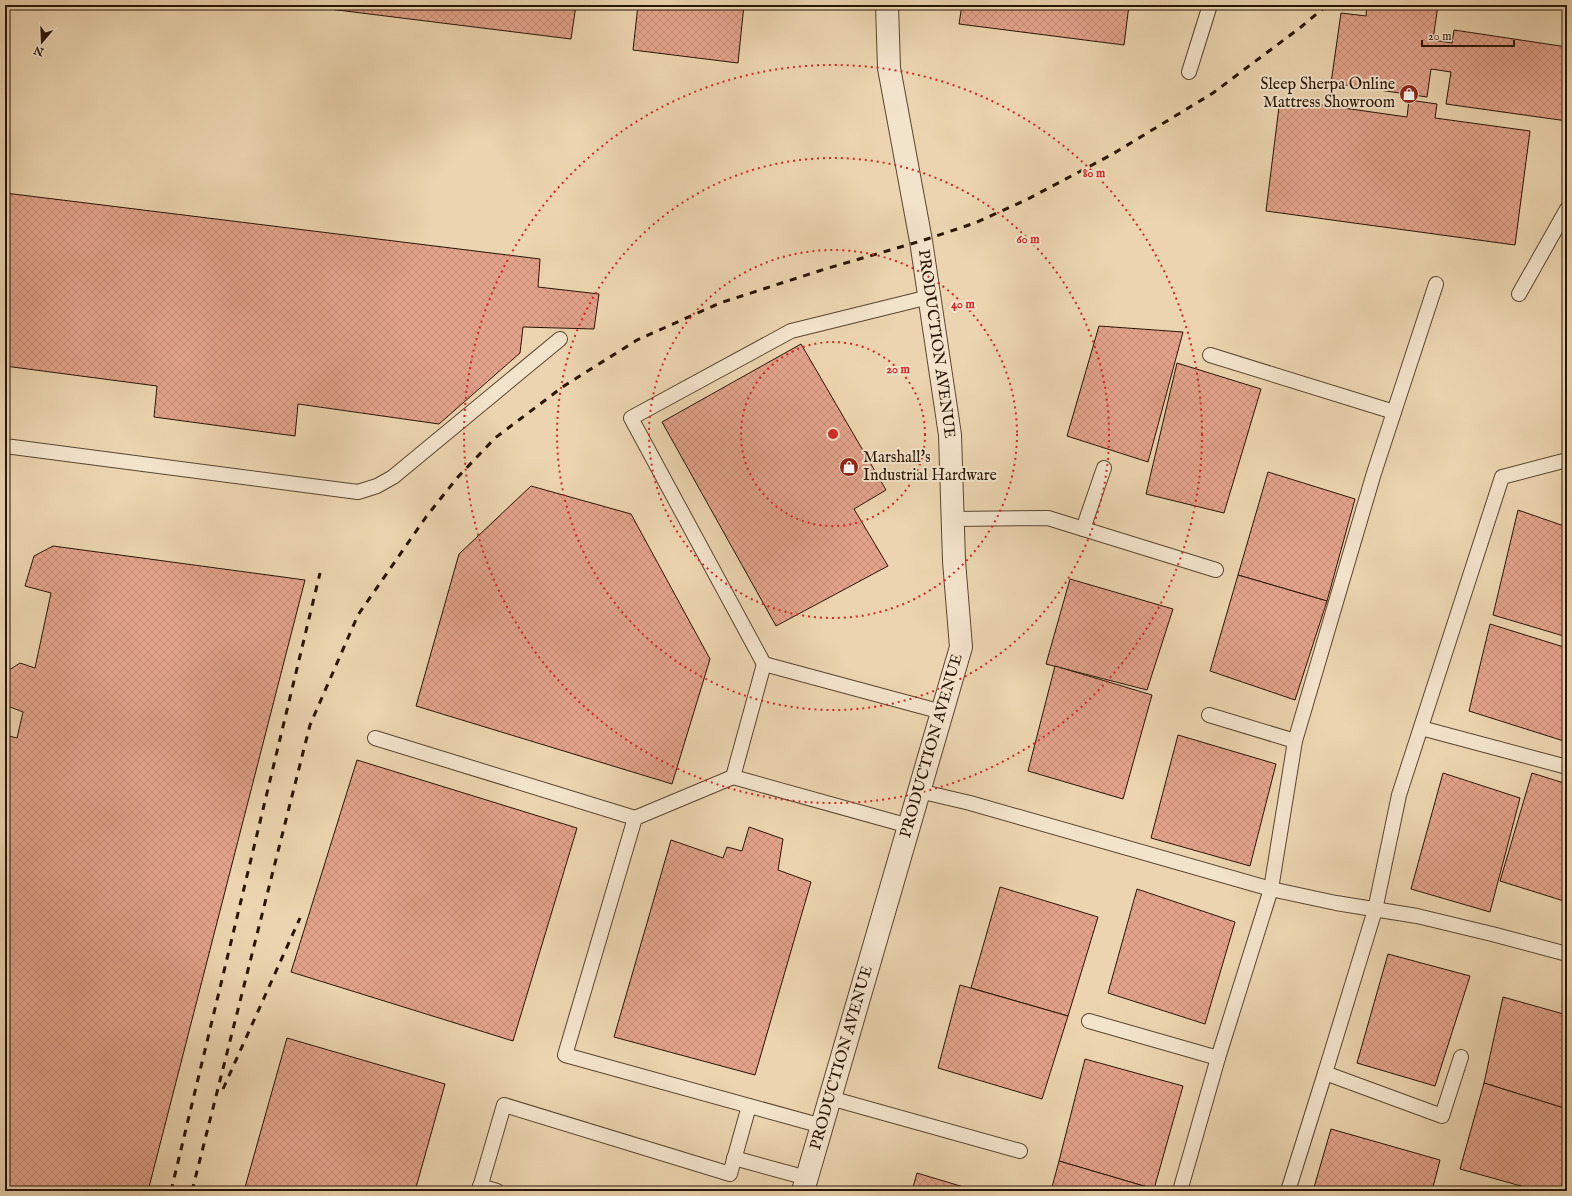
<svg xmlns="http://www.w3.org/2000/svg" width="1572" height="1196" viewBox="0 0 1572 1196" font-family="'IM FELL English',serif">
<style>
.building{fill:url(#building-cross-hatch);stroke:#291505}
.lines{fill:none;stroke-linecap:round;stroke-linejoin:round}
.service-casing{stroke:#5a4530;stroke-width:16}
.tertiary-casing{stroke:#5a4530;stroke-width:24}
.service{stroke:#f2e3cb;stroke-width:14}
.tertiary{stroke:#f2e3cb;stroke-width:22}
.rail{stroke:#291505;stroke-width:3;stroke-dasharray:7 7;stroke-linecap:butt}
.ring{fill:none;stroke:#d62828;stroke-width:2;stroke-dasharray:2 4}
.labels{text-anchor:middle;dominant-baseline:central;stroke-width:4;stroke-linejoin:round;paint-order:stroke}
.poi-label{font-size:16px;fill:#291505;stroke:#f2e3cb;text-anchor:end}
.street-label{font-size:16px;fill:#291505;stroke:#f2e3cb}
.centre{fill:#d62828;stroke:#f2e3cb;stroke-width:2}
.ring-label{font-size:12px;text-anchor:middle;font-weight:bold;fill:#d62828;stroke:#f2e3cb;stroke-width:4;stroke-linejoin:round;paint-order:stroke}
</style>
<defs>
<pattern id="building-cross-hatch" width="8" height="8" patternUnits="userSpaceOnUse"><rect width="8" height="8" fill="#e3a38b"/><path d="M0 0l8 8M0 8l8-8" fill="none" stroke="#c38b76"/></pattern>
</defs>
<rect width="100%" height="100%" fill="#ebd4af"/>
<filter id="stains"><feTurbulence type="fractalNoise" baseFrequency=".005" numOctaves="4"/><feColorMatrix values="0 0 0 0 .2 0 0 0 0 .09 0 0 0 0 .02 0 0 0 .5 -.17"/></filter>
<radialGradient id="worn" r=".72"><stop offset=".6" stop-color="#630" stop-opacity="0"/><stop offset="1" stop-color="#630" stop-opacity=".3"/></radialGradient>
<g class="building">
<polygon points="297,5 576,5 571,39"/>
<polygon points="638,5 744,5 738,63 633,50"/>
<polygon points="962,5 1129,5 1124,45 959,24"/>
<polygon points="1367,5 1438,5 1433,40 1452,43 1454,30 1567,47 1567,121 1446,104 1451,72 1431,69 1427,97 1331,83 1341,13 1366,16"/>
<polygon points="1280,99 1407,117 1409,100 1437,104 1435,118 1530,131 1515,245 1266,211"/>
<polygon points="5,193 540,259 538,287 599,294 594,329 523,327 520,353 439,424 298,404 295,436 154,417 157,386 5,366"/>
<polygon points="1099,326 1183,332 1148,462 1067,436"/>
<polygon points="801,344 886,490 854,509 888,566 776,626 662,422"/>
<polygon points="1177,363 1261,389 1224,513 1146,494"/>
<polygon points="1268,472 1355,499 1327,601 1238,575"/>
<polygon points="531,486 631,514 710,659 672,784 416,706 459,554"/>
<polygon points="1518,510 1567,527 1567,637 1493,615"/>
<polygon points="53,546 305,580 148,1191 5,1191 5,735 17,738 23,712 5,705 5,675 6,672 20,663 35,668 51,593 25,586 34,556"/>
<polygon points="1238,575 1327,601 1295,700 1210,671"/>
<polygon points="1070,579 1173,609 1147,690 1046,664"/>
<polygon points="1490,624 1567,648 1567,742 1469,711"/>
<polygon points="1055,666 1152,695 1123,799 1028,771"/>
<polygon points="1178,735 1276,764 1250,866 1151,838"/>
<polygon points="357,760 577,828 513,1041 291,972"/>
<polygon points="1443,773 1520,798 1490,912 1411,889"/>
<polygon points="1532,773 1567,784 1567,902 1500,881"/>
<polygon points="749,827 783,839 778,870 811,882 755,1075 614,1037 671,840 723,858 727,847 742,851"/>
<polygon points="1000,887 1098,917 1068,1016 971,988"/>
<polygon points="1137,889 1235,922 1205,1024 1108,993"/>
<polygon points="1388,954 1470,976 1435,1086 1357,1063"/>
<polygon points="960,985 1068,1016 1042,1099 938,1068"/>
<polygon points="1503,997 1567,1015 1567,1109 1484,1083"/>
<polygon points="287,1038 445,1084 415,1191 244,1191"/>
<polygon points="1085,1059 1183,1086 1154,1189 1059,1161"/>
<polygon points="1484,1083 1567,1109 1567,1191 1539,1191 1460,1169"/>
<polygon points="1331,1129 1440,1160 1432,1191 1313,1191"/>
<polygon points="1059,1161 1154,1189 1153,1191 1051,1191"/>
<polygon points="917,1173 977,1191 912,1191"/>
</g>
<g class="lines">
<defs>
<g id="service">
<polyline points="1189,72 1210,5"/>
<polyline points="1519,294 1567,209"/>
<polyline points="1210,355 1394,412"/>
<polyline points="5,446 358,492 377,486 393,477 560,339"/>
<polyline points="953,519 1048,518 1216,570"/>
<polyline points="1083,529 1104,468"/>
<polyline points="764,664 631,418 791,331 929,297"/>
<polyline points="1209,715 1295,741"/>
<polyline points="1421,728 1567,767"/>
<polyline points="375,738 635,818"/>
<polyline points="733,777 635,818 565,1055 822,1126"/>
<polyline points="919,791 970,803 1271,889 1295,741 1374,473 1436,284"/>
<polyline points="909,826 733,777 764,664 942,712"/>
<polyline points="1089,1021 1218,1058"/>
<polyline points="1461,1057 1442,1116 1325,1073 1375,910 1399,795 1502,477 1567,460"/>
<polyline points="830,1098 1020,1151"/>
<polyline points="734,1158 807,1178"/>
<polyline points="480,1186 497,1191"/>
<polyline points="479,1191 504,1105 730,1174 749,1106"/>
<polyline points="1180,1191 1218,1058 1271,889 1336,903 1417,916 1492,934 1567,954"/>
<polyline points="1288,1191 1325,1073"/>
</g>
<polyline id="tertiary" points="803,1191 961,647 954,561 950,435 921,241 889,68 887,5"/>
</defs>
<use href="#service" class="service-casing"/>
<use href="#tertiary" class="tertiary-casing"/>
<use href="#service" class="service"/>
<use href="#tertiary" class="tertiary"/>
<g class="rail">
<polyline points="223,1089 300,918"/>
<polyline points="171,1191 320,573"/>
<polyline points="192,1191 310,725 358,615 426,517 457,478 495,438 564,386 637,340 720,303 825,269 921,241 975,223 1026,200 1111,155 1213,93 1301,27 1327,5"/>
</g>
</g>
<g class="ring">
<circle cx="833" cy="434" r="92"/>
<circle cx="833" cy="434" r="184"/>
<circle cx="833" cy="434" r="276"/>
<circle cx="833" cy="434" r="369"/>
</g>
<defs>
<symbol id="shop-disc" viewBox="-11 -11 22 22"><circle r="9.5" fill="#8f2418" stroke="#f2e3cb"/><path d="M-5-2.5h2.3a2.7 3.5 0 0 1 5.4 0H5L5.5 6h-11ZM-1.5-2.5h3a1.5 2.3 0 0 0-3 0Z" fill="#fff"/></symbol>
</defs>
<g fill-rule="evenodd">
<use href="#shop-disc" x="1398" y="83" width="22" height="22"/>
<use href="#shop-disc" x="838" y="456" width="22" height="22"/>
</g>
<g class="labels">
<g class="poi-label">
<text x="1395" y="85">Sleep Sherpa Online<tspan x="1395" dy="18">Mattress Showroom</tspan></text>
<text x="863" y="458" text-anchor="start">Marshall's<tspan x="863" dy="18">Industrial Hardware</tspan></text>
</g>
<g class="street-label">
<text transform="translate(936 344) rotate(82)">PRODUCTION AVENUE</text>
<text transform="translate(932 746) rotate(-74)">PRODUCTION AVENUE</text>
<text transform="translate(842 1058) rotate(-74)">PRODUCTION AVENUE</text>
</g>
</g>
<circle cx="833" cy="434" r="6" class="centre"/>
<g class="ring-label">
<text x="1094" y="177">80 m</text>
<text x="1028" y="243">60 m</text>
<text x="963" y="308">40 m</text>
<text x="898" y="373">20 m</text>
</g>
<rect width="1572" height="1196" fill="none" stroke="#ebd4af" stroke-width="20"/>
<rect x="6" y="6" width="1560" height="1184" fill="none" stroke="#291505" stroke-width="2"/>
<rect x="10" y="10" width="1552" height="1176" fill="none" stroke="#291505"/>
<g transform="translate(42 42) rotate(199)" stroke="#f2e3cb" stroke-width="3" paint-order="stroke">
<path d="M0-3L7 15L0 10L-7 15Z" fill="#291505"/>
<text y="-6" font-size="11" font-weight="bold" text-anchor="middle" fill="#291505">N</text>
</g>
<path d="M1422 40v6h92v-6" fill="none" stroke="#291505" stroke-width="2"/>
<text x="1428" y="40" font-size="12" fill="#291505" stroke="#f2e3cb" stroke-width="3" paint-order="stroke">20 m</text>
<rect width="100%" height="100%" filter="url(#stains)"/>
<rect width="100%" height="100%" fill="url(#worn)"/>
</svg>
